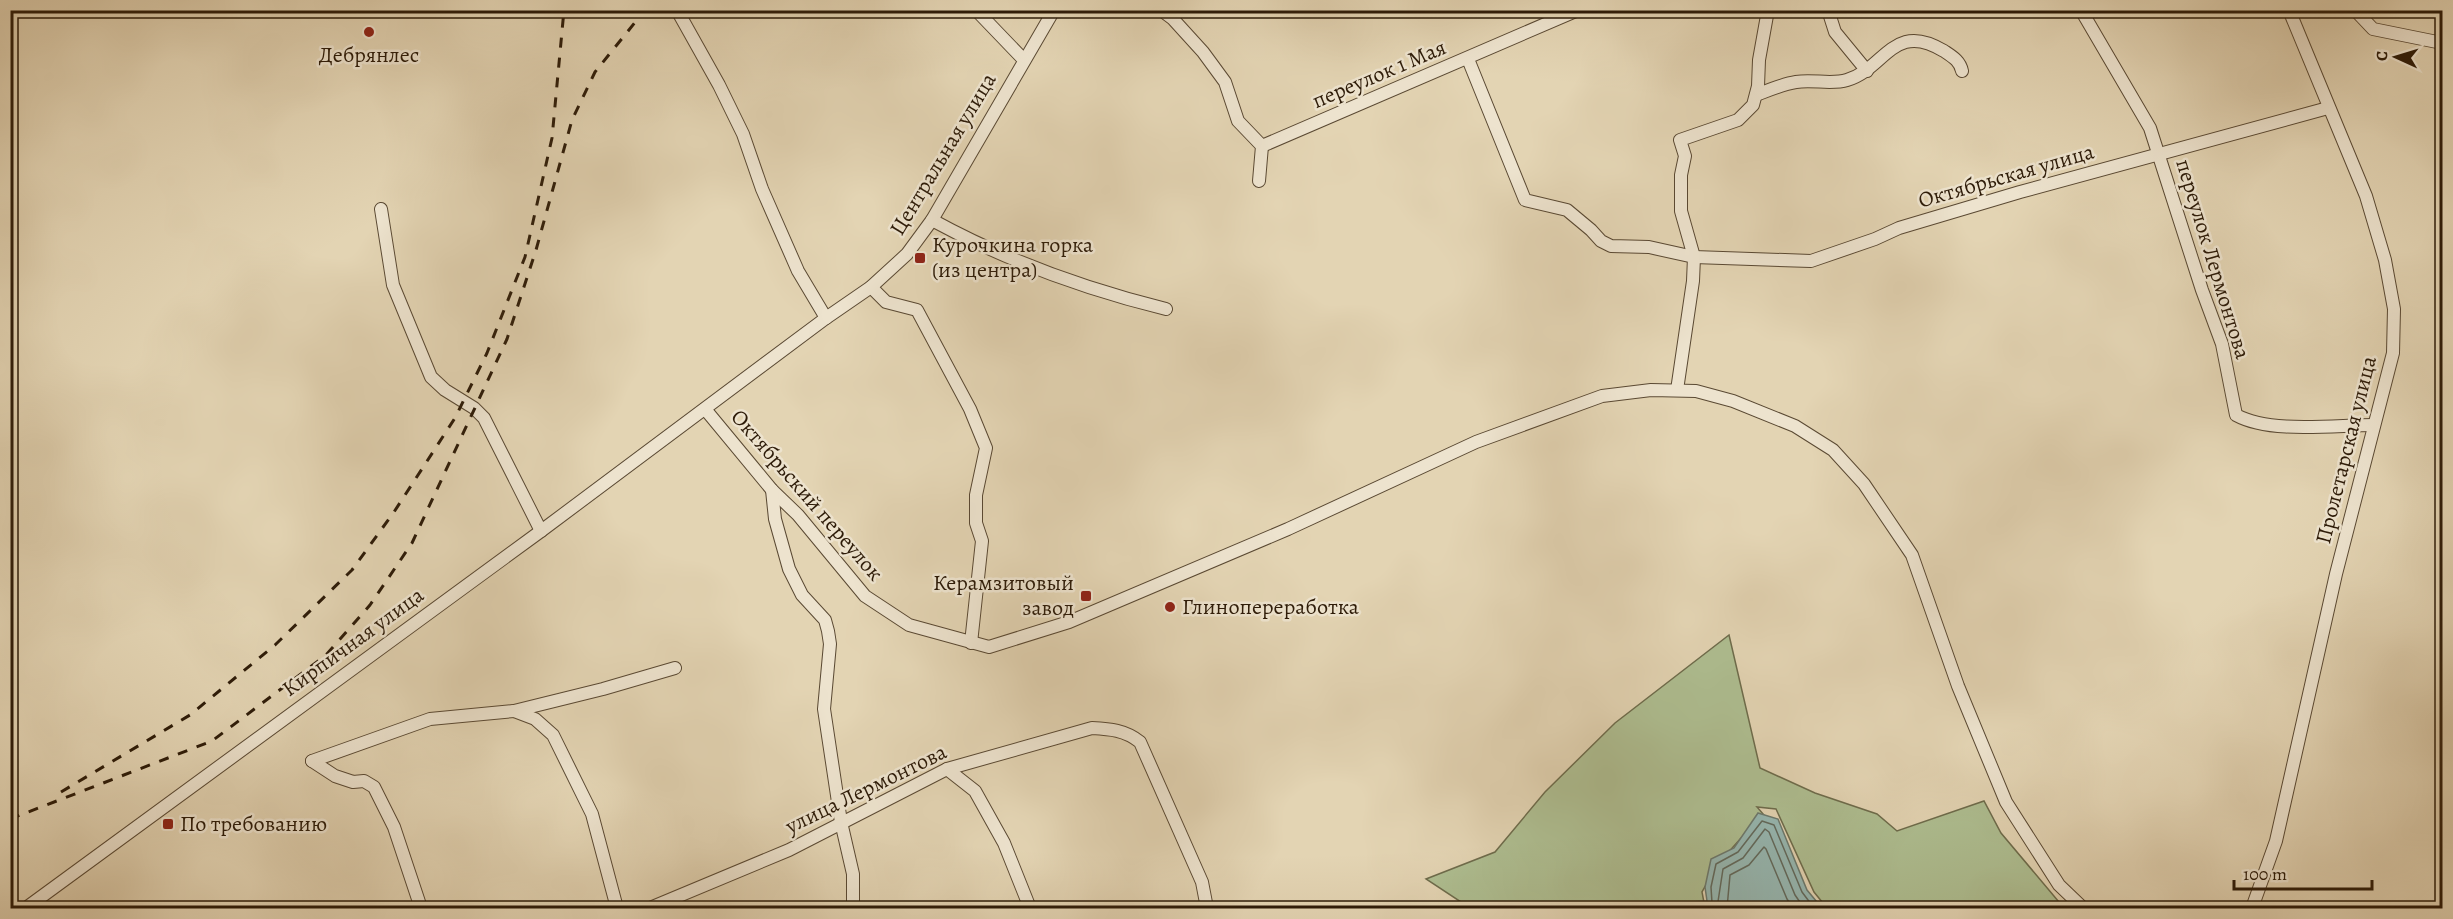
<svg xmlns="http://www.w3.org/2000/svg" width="2453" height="919" viewBox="0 0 2453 919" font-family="Alegreya,serif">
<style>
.green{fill:#aebe91;stroke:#6e6c4c;stroke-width:1.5}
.water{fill:#96b7b1;stroke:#6c796d;stroke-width:1.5}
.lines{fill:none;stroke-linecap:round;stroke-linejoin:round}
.shore{stroke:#62695c;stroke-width:1.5}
.minor-casing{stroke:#5a4933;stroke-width:14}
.minor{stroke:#ede3ce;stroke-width:12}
.rail{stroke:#2d1b08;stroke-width:3;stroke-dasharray:10 10;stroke-linecap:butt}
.poi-dot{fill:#8f2418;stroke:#ede3ce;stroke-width:2}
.labels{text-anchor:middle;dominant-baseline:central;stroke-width:5;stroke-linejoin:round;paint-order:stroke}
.poi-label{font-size:22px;fill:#2d1b08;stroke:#ede3ce;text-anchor:start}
.street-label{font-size:22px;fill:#2d1b08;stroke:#ede3ce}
</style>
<rect width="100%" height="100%" fill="#e3d4b3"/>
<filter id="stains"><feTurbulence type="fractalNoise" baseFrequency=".00333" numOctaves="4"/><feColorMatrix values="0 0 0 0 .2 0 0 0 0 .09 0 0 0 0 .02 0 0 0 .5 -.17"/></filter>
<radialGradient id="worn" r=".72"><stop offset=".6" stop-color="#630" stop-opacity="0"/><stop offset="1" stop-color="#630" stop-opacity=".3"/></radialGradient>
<polygon class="green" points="1729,635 1760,768 1815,793 1877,814 1897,831 1984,801 2001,833 2064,908 1827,908 1814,892 1776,809 1757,807 1770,822 1741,838 1718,864 1702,892 1705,908 1470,908 1426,879 1495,852 1545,792 1615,723"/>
<polygon class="water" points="1758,813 1778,819 1807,890 1822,908 1692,908 1692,902 1707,901 1705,887 1711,859 1734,848"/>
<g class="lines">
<g class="shore">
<polyline points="1698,908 1708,907 1712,903 1711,887 1716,864 1738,852 1762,821 1774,825 1802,892 1814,908"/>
<polyline points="1717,908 1723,869 1743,858 1765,829 1769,832 1795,895 1804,908"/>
<polyline points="1727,908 1730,875 1749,865 1764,847 1766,849 1787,899 1793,908"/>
</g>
<defs>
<g id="minor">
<polyline points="677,10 719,85 743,134 762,189 798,271 826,318"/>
<polyline points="976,10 1024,60"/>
<polyline points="1161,10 1173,19 1203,52 1225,82 1238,121 1262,146 1259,181"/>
<polyline points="1828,10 1835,32 1867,71"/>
<path d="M2081 10 2150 128 2202 290 2222 344 2236 415C2271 434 2334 425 2374 425"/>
<polyline points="2355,10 2373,29 2442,43"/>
<polyline points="1468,59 1525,200 1567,210 1591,230 1601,241 1611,246 1649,247 1694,257 1811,261 1875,239 1899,228 2020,192 2328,108"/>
<path d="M1756 95C1769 90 1783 84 1796 82 1813 79 1831 85 1847 80 1885 69 1893 20 1944 51 1953 57 1960 61 1962 71"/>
<polyline points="1262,146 1578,10"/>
<polyline points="381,209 393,285 431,377 445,390 474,408 484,418 541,531"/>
<path d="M932 220C1005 260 1085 289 1166 309"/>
<polyline points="871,287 886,302 917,310 970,409 986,448 976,495 976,523 982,541 971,643"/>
<polyline points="1677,390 1693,281 1694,257 1681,211 1681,175 1685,156 1680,140 1738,120 1753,105 1758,86 1759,60 1768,10"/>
<polyline points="705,409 772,490 798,515 865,596 909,625 989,647 1069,622 1288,529 1476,442 1602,396 1651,390 1696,391 1733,401 1795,426 1833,450 1864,484 1912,555 1958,686 2006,802 2059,885 2083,908"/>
<polyline points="772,490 775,519 789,569 802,595 825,620 828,631 830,644 824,709 841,822 853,874 853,908"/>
<polyline points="514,711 535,719 553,735 592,814 617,908"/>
<polyline points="312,761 430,719 514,711 603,689 675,668"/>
<polyline points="312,761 335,776 353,782 364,781 374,787 394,827 421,908"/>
<polyline points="947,769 975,791 1004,843 1030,908"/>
<polyline points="26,908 541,531 826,318 871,287 907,254 932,220 1054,10"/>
<path d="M650 908 789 850 947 769 1092 728C1110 729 1125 730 1140 742L1202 882 1207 908"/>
<polyline points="2252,908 2276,841 2336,574 2393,353 2394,309 2385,260 2366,196 2289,10"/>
</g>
</defs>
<use href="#minor" class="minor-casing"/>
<use href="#minor" class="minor"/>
<g class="rail">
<polyline points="61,792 190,715 275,645 352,570 394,512 455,418 487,353 525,257 552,138 564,10"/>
<polyline points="10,819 212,741 326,655 370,605 412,543 507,339 536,250 572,120 595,72 645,10"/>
</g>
</g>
<g class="poi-dot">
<circle cx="369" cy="32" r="6"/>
<rect x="914" y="252" width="12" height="12" rx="3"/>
<rect x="1080" y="590" width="12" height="12" rx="3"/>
<circle cx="1170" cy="607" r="6"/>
<rect x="162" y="818" width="12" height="12" rx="3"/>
</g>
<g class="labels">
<g class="poi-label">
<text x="369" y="55" text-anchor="middle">Дебрянлес</text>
<text x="932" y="245">Курочкина горка<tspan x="932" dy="25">(из центра)</tspan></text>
<text x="1074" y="583" text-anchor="end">Керамзитовый<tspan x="1074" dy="25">завод</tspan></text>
<text x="1182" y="607">Глинопереработка</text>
<text x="180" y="824">По требованию</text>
</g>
<g class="street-label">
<text transform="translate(1379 74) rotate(-23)">переулок 1 Мая</text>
<text transform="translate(943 154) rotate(-59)">Центральная улица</text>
<text transform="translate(2006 176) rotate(-16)">Октябрьская улица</text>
<text transform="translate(2213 259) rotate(73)">переулок Лермонтова</text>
<text transform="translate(2346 450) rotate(-76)">Пролетарская улица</text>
<text transform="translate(807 495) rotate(49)">Октябрьский переулок</text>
<text transform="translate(353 642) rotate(-36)">Кирпичная улица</text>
<text transform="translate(866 789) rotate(-26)">улица Лермонтова</text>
</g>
</g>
<rect width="2453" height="919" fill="none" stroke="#e3d4b3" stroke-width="36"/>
<rect x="12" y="12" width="2429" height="895" fill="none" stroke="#2d1b08" stroke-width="3"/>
<rect x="18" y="18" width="2417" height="883" fill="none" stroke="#2d1b08" stroke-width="1.5"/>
<g transform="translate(2396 57) rotate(274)" stroke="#ede3ce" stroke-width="4.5" paint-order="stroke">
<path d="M0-4.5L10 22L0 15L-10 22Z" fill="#2d1b08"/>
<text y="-9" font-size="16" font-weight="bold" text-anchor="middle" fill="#2d1b08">С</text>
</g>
<path d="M2234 880v9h138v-9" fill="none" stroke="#2d1b08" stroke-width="3"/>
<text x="2243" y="880" font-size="18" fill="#2d1b08" stroke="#ede3ce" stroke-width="4.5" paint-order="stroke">100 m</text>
<rect width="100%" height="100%" filter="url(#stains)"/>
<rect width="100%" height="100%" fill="url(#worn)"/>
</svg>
